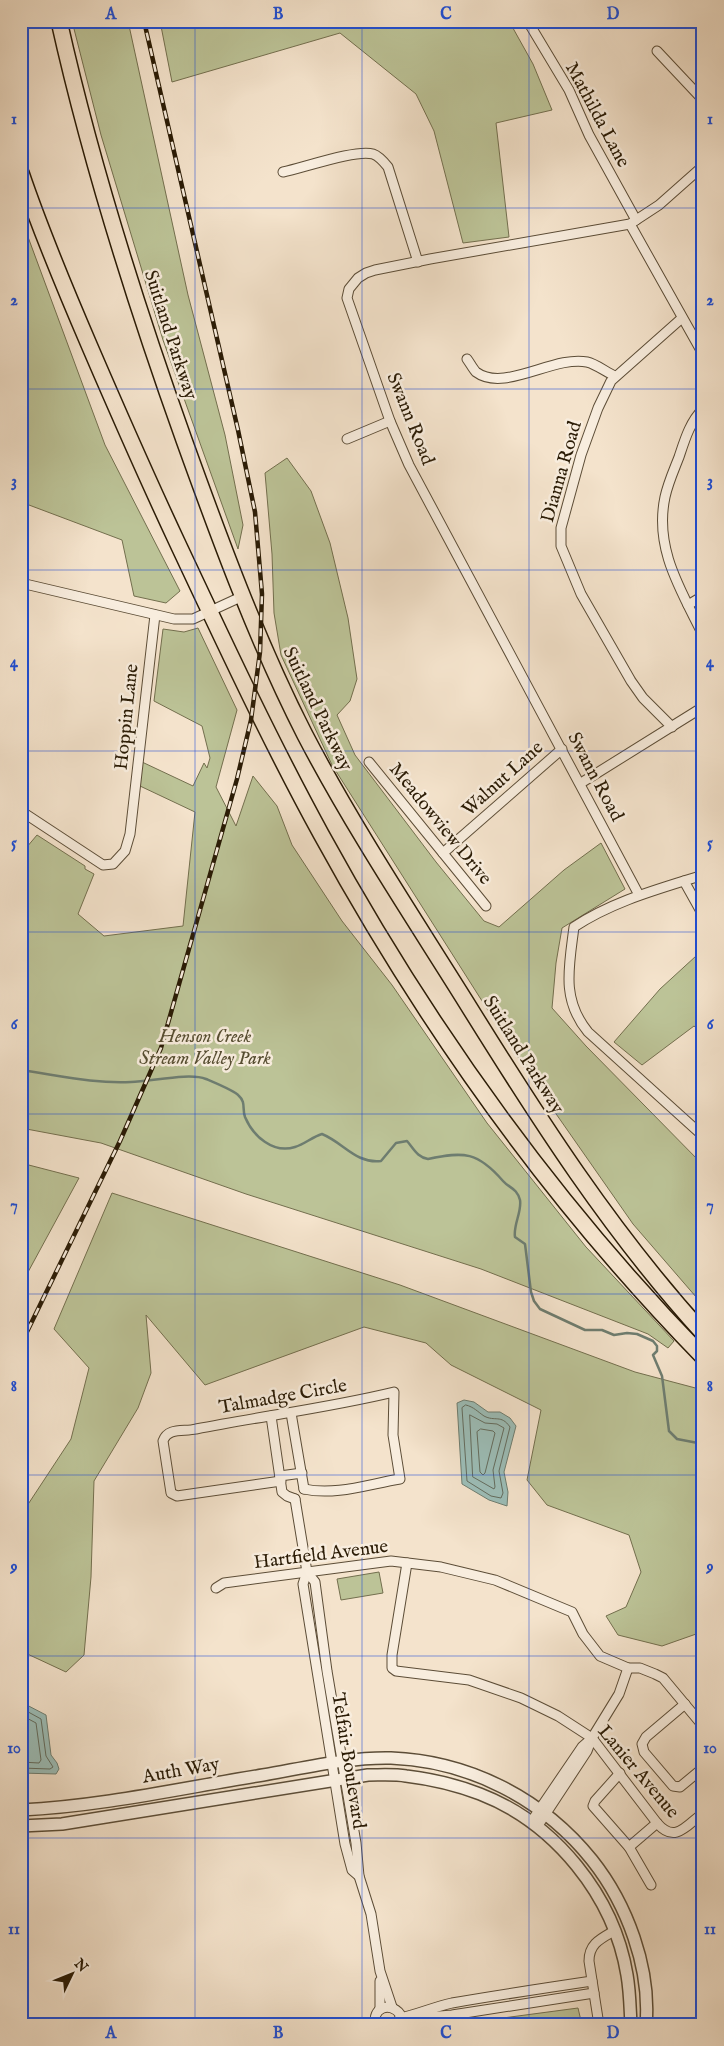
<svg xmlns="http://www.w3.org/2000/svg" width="724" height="2046" viewBox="0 0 724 2046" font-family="'IM FELL English',serif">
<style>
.green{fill:#bcc397;stroke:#736f4e}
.water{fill:#9cbeb8;stroke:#6e7d70}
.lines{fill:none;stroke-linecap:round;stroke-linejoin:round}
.shore{stroke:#636c5e;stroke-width:1}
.stream{stroke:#6e7d70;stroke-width:2.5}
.minor-casing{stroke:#5c4d37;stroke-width:11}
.tertiary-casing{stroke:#5c4d37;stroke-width:14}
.trunk-casing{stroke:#2a1b05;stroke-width:18}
.minor{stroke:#f8edde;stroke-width:9}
.tertiary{stroke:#f8edde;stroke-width:11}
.trunk{stroke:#f4e3cc;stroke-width:15}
.rail-casing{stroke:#2a1b05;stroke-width:4.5}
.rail{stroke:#f8edde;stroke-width:2.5;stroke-dasharray:8;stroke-linecap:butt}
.grid{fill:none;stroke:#1d4ed8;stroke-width:1;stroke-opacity:0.55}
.labels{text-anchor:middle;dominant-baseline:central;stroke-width:5;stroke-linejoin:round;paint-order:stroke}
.street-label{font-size:19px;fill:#2a1b05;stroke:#f8edde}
.park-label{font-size:19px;font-style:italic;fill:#564d31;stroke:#f8edde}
.neatline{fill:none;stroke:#1d4ed8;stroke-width:2}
.grid-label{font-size:16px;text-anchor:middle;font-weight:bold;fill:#1d4ed8}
</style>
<rect width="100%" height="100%" fill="#f4e3cc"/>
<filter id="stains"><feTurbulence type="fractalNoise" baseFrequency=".004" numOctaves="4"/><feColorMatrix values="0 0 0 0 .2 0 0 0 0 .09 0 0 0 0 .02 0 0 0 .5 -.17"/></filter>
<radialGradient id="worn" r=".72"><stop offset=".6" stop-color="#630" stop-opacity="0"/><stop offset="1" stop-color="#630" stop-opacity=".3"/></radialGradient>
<g class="green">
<polygon points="72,21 128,21 188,295 225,435 243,525 238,549 163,340 101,135"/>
<polygon points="160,21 509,21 533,64 552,110 496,123 509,237 463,243 434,131 416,94 340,33 172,82"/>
<polygon points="21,218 105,445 180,591 166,603 134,596 122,540 21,502"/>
<polygon points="287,458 311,491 330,543 348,618 357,679 350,701 337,715 355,755 436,862 484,921 499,927 564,870 601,843 625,889 562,928 556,963 552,1008 586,1046 703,1165 703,1305 633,1224 531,1078 332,765 281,655 274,613 272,554 265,473"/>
<polygon points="198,628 237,710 216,787 236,826 253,776 277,806 292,845 342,921 392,985 487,1123 586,1247 674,1341 668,1348 648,1334 481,1269 246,1194 101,1143 21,1128 21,854 37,835 85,866 85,869 94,874 78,914 104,936 183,926 195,812 140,786 142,762 193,786 204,763 207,768 210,758 202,726 154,701 163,629 184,632"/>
<polygon points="703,889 703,1033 694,1026 642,1065 614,1042 660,989 696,956"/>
<polygon points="21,1163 79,1178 21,1285"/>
<polygon points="112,1193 400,1285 635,1372 703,1390 703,1638 699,1633 662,1646 618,1635 606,1616 626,1607 641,1572 629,1535 547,1505 527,1480 541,1410 451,1365 426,1343 364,1327 205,1385 146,1315 151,1373 138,1408 94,1481 91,1577 84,1655 66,1672 21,1651 21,1515 71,1439 89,1368 54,1329"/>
<polygon points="379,1572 383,1593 341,1600 337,1579"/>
<polygon points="578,2008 582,2025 411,2025 458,2024"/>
</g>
<g class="water">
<polygon points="464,1400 474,1402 488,1412 500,1412 510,1418 516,1426 504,1472 508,1492 507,1506 489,1500 462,1484 457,1403"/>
<polygon points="21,1702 46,1715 51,1755 57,1763 59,1769 56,1774 21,1773"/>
</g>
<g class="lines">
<g class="shore">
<path d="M466 1405C474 1407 478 1412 484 1416 495 1422 501 1414 510 1427L499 1471 503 1493 501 1498 491 1496 467 1481 462 1408Z"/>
<polygon points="470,1415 485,1423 497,1424 504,1428 493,1470 495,1487 494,1489 473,1477"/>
<polygon points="481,1429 493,1431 495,1433 485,1473 483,1475 480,1472 477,1432"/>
<polyline points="21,1708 41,1719 46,1756 53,1767 50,1769 21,1768"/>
<polyline points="21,1715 36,1723 41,1760 39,1763 21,1762"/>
</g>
<path class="stream" d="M21 1070C57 1075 94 1084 131 1082 150 1082 189 1072 206 1079 213 1082 235 1091 239 1096 246 1102 242 1109 245 1117 253 1136 273 1154 295 1147 305 1144 312 1137 322 1134 344 1143 356 1164 381 1161L396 1143 407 1141C414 1149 417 1157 428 1159 464 1151 478 1152 503 1181 509 1188 517 1188 520 1200 522 1212 513 1225 515 1237L525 1244 531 1292 534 1301 540 1309 585 1330H602L614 1335 627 1333 637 1334 653 1341 657 1346V1351L653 1355 662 1376 669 1431 677 1439 703 1444"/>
<defs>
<g id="minor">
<polyline points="530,25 569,90 589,135 636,220"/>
<polyline points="657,51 703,100"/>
<path d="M283 172C303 168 356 149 373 154 379 156 384 162 388 167L418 262"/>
<polyline points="630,224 703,354"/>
<path d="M467 359C470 363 473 369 476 372 504 393 554 355 587 362 596 364 606 372 615 376"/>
<path d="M703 409C690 422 685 439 679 457 674 470 668 483 665 497 654 549 681 590 703 635"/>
<polyline points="347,439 390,421"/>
<polyline points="21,583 174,619 193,619 243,596"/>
<polyline points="688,605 703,596"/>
<polyline points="672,727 643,698 631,681 581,594 561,546 561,528 581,455 598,408 611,381 682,318"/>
<polyline points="369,762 486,906"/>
<polyline points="581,783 703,707"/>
<polyline points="21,811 103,865 113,864 125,851 130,834 155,615"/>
<polyline points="443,853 562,749"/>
<path d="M703 875C659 889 613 901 574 927 569 967 561 999 588 1032L703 1136"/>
<polyline points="684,881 703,915"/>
<polyline points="639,895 409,465 390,421 347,298 349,289 358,278 366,273 375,270 430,259 630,224 659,205 703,166"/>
<polyline points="291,1413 304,1489"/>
<polyline points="271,1416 282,1492 287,1496 295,1499"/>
<polyline points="280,1476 302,1473"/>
<path d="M281 1481 177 1496 171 1493 163 1441C168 1427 184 1432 196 1429 262 1416 328 1408 394 1392L393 1435 400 1479C369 1484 335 1496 304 1489"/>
<polyline points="295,1499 307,1572 303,1584 345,1844 352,1870 359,1876"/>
<path d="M407 1563 392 1655V1668L396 1671 469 1680 521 1698 558 1716 592 1738 657 1823C675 1844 686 1826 703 1813"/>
<polyline points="307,1572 315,1582 327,1671 356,1843 359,1876 371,1914 380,1971 392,2007"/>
<polyline points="216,1588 224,1583 391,1561 441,1567 495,1580 572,1612 583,1634 600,1656 628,1668 640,1668 655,1674 663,1678 703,1726"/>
<polyline points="685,1704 646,1737 642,1744 644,1752 673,1786 680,1787 703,1768"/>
<polyline points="620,1773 595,1801 593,1806 629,1847 651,1885"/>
<polyline points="531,1822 582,1747 590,1740"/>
<polyline points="537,1827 587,1751 592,1738 619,1694 628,1668"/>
<polyline points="629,1847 657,1823"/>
<polyline points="380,2009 380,1981"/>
<polyline points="419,2014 428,2017 452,2015 594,1993"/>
<path d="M401 2018C418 2014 434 2007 452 2003 498 1995 545 1988 592 1981"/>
<path d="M376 2025C371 2008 390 2001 400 2014L399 2025"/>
<path d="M599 2025 589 1961C589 1944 600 1939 614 1931"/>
</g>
<g id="tertiary">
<path d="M21 1810C103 1806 182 1788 263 1775 304 1768 349 1757 391 1758 470 1761 543 1799 592 1860 627 1904 651 1968 646 2025"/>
<path d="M21 1826 62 1824 368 1775C381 1775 394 1774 406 1776 431 1779 457 1785 480 1794 555 1823 614 1896 627 1975 630 1992 630 2008 631 2025"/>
</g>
<g id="trunk">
<path d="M59 21C91 164 135 303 184 440 220 540 257 641 305 735 353 827 411 914 466 1002 538 1118 611 1232 703 1333"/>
<path d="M21 173C41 232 65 289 90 347 118 412 147 478 177 542 223 640 269 739 321 834 425 1024 551 1201 703 1357"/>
</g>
</defs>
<use href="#minor" class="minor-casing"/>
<use href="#tertiary" class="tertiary-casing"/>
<use href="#trunk" class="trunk-casing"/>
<use href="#minor" class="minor"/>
<use href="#tertiary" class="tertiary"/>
<use href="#trunk" class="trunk"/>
<defs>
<polyline id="rail" points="21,1344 120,1141 161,1048 237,779 251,720 260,652 262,594 255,512 238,430 144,21"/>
</defs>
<use href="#rail" class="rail-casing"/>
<use href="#rail" class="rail"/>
</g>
<path class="grid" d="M195 21V2025M362 21V2025M529 21V2025M21 208H703M21 389H703M21 570H703M21 751H703M21 932H703M21 1114H703M21 1294H703M21 1475H703M21 1656H703M21 1838H703"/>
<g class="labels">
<g class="street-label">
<text transform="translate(597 115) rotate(62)">Mathilda Lane</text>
<text transform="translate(170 335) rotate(72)">Suitland Parkway</text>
<text transform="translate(410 419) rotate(68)">Swann Road</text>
<text transform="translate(562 472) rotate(-74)">Dianna Road</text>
<text transform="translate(317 709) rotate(64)">Suitland Parkway</text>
<text transform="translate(127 717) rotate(-84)">Hoppin Lane</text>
<text transform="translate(595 777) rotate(62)">Swann Road</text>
<text transform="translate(503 779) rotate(-42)">Walnut Lane</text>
<text transform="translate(440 824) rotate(51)">Meadowview Drive</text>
<text transform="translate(523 1055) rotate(58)">Suitland Parkway</text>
<text transform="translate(283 1397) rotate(-10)">Talmadge Circle</text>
<text transform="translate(321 1555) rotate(-7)">Hartfield Avenue</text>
<text transform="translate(348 1761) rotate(81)">Telfair Boulevard</text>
<text transform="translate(181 1771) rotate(-10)">Auth Way</text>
<text transform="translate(638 1772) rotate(50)">Lanier Avenue</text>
</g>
<g class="park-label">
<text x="205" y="1037">Henson Creek<tspan x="205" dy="22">Stream Valley Park</tspan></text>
</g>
</g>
<rect width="724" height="2046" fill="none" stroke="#f4e3cc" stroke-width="55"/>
<g transform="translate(72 1974) rotate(47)" stroke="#f8edde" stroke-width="4" paint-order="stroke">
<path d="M0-4L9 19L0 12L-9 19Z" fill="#2a1b05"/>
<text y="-8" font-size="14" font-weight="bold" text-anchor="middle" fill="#2a1b05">N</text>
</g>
<rect x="28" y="28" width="668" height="1990" class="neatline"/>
<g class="grid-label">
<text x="111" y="19">A</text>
<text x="278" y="19">B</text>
<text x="446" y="19">C</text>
<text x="613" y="19">D</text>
<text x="14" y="124">1</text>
<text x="710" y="124">1</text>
<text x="14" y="305">2</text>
<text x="710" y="305">2</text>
<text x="14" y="486">3</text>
<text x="710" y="486">3</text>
<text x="14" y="667">4</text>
<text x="710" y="667">4</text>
<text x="14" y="848">5</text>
<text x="710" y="848">5</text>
<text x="14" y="1029">6</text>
<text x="710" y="1029">6</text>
<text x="14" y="1210">7</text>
<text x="710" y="1210">7</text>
<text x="14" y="1391">8</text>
<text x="710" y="1391">8</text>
<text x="14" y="1572">9</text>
<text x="710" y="1572">9</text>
<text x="14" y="1753">10</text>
<text x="710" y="1753">10</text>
<text x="14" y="1934">11</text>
<text x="710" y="1934">11</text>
<text x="111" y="2038">A</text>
<text x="278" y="2038">B</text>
<text x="446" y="2038">C</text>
<text x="613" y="2038">D</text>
</g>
<rect width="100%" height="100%" filter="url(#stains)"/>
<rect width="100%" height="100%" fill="url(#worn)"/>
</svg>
